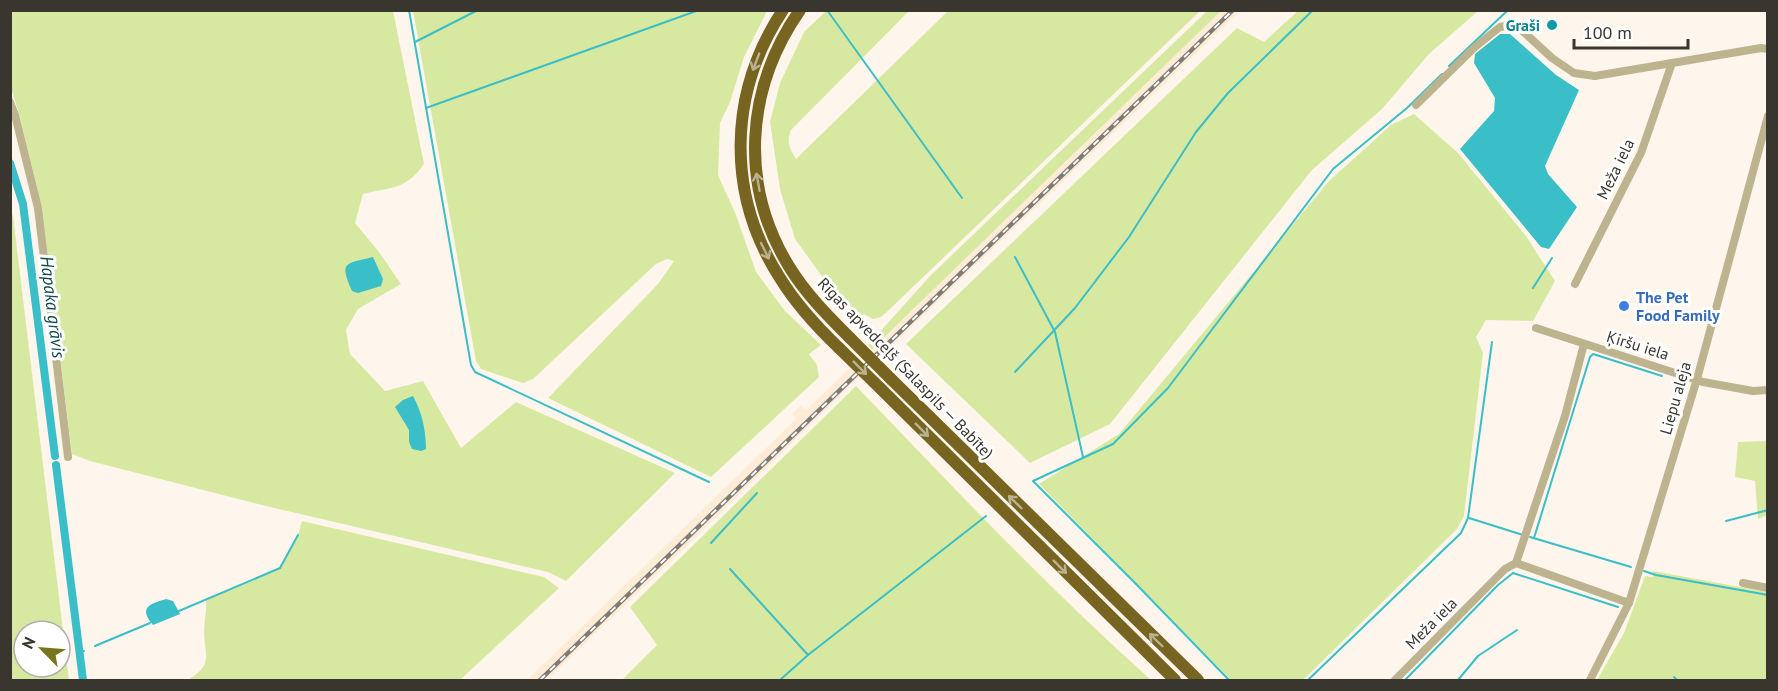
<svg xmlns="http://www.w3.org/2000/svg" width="1778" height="691" viewBox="0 0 1778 691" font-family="'PT Sans',sans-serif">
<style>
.built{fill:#feecd7}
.green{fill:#d7e9a1;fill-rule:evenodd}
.water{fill:#3abec7}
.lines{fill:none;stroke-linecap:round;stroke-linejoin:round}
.stream{stroke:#3abec7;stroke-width:2}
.canal{stroke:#3abec7;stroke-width:8}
.minor{stroke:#bdb38f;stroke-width:8}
.highway{stroke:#766420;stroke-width:12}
.rail-casing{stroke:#807b74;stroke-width:4.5}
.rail{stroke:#fff;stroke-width:2;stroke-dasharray:7;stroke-linecap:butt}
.highway-bridge{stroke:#766420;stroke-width:12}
.oneway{stroke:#bab290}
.culture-dot{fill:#0f9aa8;stroke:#fff;stroke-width:2}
.shop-dot{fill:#3f7fe0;stroke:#fff;stroke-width:2}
.labels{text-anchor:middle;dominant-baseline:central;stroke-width:6;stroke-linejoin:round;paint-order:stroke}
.culture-label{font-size:16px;font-weight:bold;fill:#0d838f;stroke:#fff;text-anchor:end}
.street-label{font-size:16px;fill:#39352f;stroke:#fff}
.shop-label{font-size:16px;font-weight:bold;fill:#366cbe;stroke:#fff;text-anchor:start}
.water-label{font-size:18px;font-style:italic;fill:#11494d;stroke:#fff}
</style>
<rect width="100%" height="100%" fill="#fef6ed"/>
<g class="built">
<polygon points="1221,11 1240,11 906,332 879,357 871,349"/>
<polygon points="850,368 859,377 694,539 547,680 527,680 796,419 792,414 801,405 806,410"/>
</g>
<g class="green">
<path d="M11 11H393L424 164C406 190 391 187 363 194L355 223 379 252 401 284 358 309 346 330 350 354 385 391 423 381 461 448 516 402 675 473 566 581 548 572 266 506 90 461 72 454 42 209 19 113 11 88Z"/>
<polygon points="413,11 767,11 744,57 730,102 720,123 718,175 736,215 756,272 785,311 821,345 809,354 817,365 819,377 711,477 548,398 658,284 674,261 667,259 656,264 533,379 523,383 481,369 476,361"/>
<path d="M826 11H909L791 130C786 142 790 149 796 159L948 11H1200L890 309 881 317 873 319 864 314 860 318 826 282 795 239 780 189 770 122 780 83 804 32Z"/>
<polygon points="1207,11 1221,11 872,349 868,345 930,276"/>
<polygon points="1298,11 1478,11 1429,54 1382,109 1312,170 1110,424 1030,463 906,344 1237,28 1264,42"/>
<polygon points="1414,114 1458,153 1526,236 1555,281 1533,321 1486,320 1476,337 1483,353 1464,516 1457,529 1303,680 1231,680 1039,484 1119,434 1329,181 1391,125"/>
<path d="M10 209 13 216 69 680H11ZM24 631H60V667H24Z"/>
<path d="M856 386C952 486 1047 587 1151 680H622L657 645 630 607Z"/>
<polygon points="1767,441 1767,515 1758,519 1755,481 1735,477 1738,442"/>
<path d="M302 521 544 577 559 588 460 680H188C213 664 205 658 204 632 204 621 207 610 206 599L279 568 298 535Z"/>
<polygon points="1653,571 1767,592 1767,680 1597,680 1624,633 1645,576 1653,577"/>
</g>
<g class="water">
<polygon points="1500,34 1510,34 1556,75 1579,90 1545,166 1548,174 1577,207 1549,249 1541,247 1460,149 1494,111 1495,98 1474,63 1475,54"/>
<path d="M373 257 383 279 381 286 358 293 352 291C339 261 345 264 373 257Z"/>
<path d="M413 396C422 412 426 431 426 449L421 451 412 449 409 442V430L395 407 403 400Z"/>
<path d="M166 599 173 601 180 614 153 625C138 607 150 604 166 599Z"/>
</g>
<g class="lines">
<g class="stream">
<polyline points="409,10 471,365 475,372 709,482"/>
<polyline points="827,10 962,198"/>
<polyline points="415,42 478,10"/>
<polyline points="1449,66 1508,10"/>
<polyline points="426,108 699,10"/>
<polyline points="1015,257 1055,332 1083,457"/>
<polyline points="1533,288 1552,258"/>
<polyline points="1015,372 1075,308 1129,237 1196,132 1228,93 1313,10"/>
<polyline points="1469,518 1523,535"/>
<polyline points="1726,521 1768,510"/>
<polyline points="1530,537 1631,567"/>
<polyline points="1534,538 1590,357 1593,354 1662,376"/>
<polyline points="711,543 757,493"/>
<polyline points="730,569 808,655"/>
<polyline points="1644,571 1656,575 1768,595"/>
<polyline points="179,611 280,568 298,535"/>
<polyline points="95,646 150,623"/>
<polyline points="79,653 84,651"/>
<polyline points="1674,677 1677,680"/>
<polyline points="780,680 808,655 986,516"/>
<polyline points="1229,680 1137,585 1033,481 1113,444 1168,388 1333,169 1407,108 1442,74"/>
<polyline points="1308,680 1461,533 1468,518 1492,342"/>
<polyline points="1405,680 1498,585 1513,573 1618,607"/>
<polyline points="1458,680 1478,656 1517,630"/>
</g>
<g class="canal">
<polyline points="10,163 23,204 55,456"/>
<polyline points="56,465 83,680"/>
</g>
<g class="minor">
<polyline points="10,102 15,115 38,208 68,457"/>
<polyline points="1416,105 1475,47 1500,27 1515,24 1552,58 1574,73 1595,76 1761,48 1768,49"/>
<polyline points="1575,284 1641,153 1672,63"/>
<polyline points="1536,328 1703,382 1753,391 1768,390"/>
<polyline points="1584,344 1565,416 1516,563 1629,603"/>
<polyline points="1743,583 1768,588"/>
<polyline points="1395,680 1505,569 1516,563"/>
<polyline points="1590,680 1629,603 1697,379 1768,116"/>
</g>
<g class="highway">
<path d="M783 10C728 93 726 194 780 278 796 304 817 327 839 348"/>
<path d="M800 10C745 89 739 186 790 268 806 294 828 316 850 338"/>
<polyline points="890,378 1198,680"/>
<polyline points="880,388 1175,680"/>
</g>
<defs>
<polyline id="rail" points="540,680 1233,10"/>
</defs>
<use href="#rail" class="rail-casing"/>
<use href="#rail" class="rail"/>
<g class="highway-bridge">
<polyline points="850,338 890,378"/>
<polyline points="839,348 880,388"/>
</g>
</g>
<defs><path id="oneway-shaft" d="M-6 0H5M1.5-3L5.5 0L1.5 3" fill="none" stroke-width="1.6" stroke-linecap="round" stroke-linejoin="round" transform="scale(1.5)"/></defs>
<g class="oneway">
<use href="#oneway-shaft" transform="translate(756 62) rotate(111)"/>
<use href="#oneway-shaft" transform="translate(758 182) rotate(-100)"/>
<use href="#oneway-shaft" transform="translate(765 251) rotate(64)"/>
<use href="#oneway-shaft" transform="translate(860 368) rotate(45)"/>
<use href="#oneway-shaft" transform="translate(922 430) rotate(45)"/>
<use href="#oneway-shaft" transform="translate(1015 502) rotate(-136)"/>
<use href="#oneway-shaft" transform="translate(1060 567) rotate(45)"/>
<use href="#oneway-shaft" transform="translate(1156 640) rotate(-136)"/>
</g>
<circle class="culture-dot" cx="1552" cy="25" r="6"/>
<circle class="shop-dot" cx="1624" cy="306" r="6"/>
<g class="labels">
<g class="culture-label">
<text x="1540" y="25">Graši</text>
</g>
<g class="street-label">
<text transform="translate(1615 169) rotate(-64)">Meža iela</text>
<text transform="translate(1638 345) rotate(17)">Ķiršu iela</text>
<text transform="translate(906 368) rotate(46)">Rīgas apvedceļš (Salaspils — Babīte)</text>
<text transform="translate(1675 398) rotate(-74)">Liepu aleja</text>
<text transform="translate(1431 623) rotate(-45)">Meža iela</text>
</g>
<g class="shop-label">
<text x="1636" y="297">The Pet<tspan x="1636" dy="18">Food Family</tspan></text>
</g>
<g class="water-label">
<text transform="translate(53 307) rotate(83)">Hapaka grāvis</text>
</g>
</g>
<rect width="1778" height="691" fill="none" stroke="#39352f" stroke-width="24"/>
<g transform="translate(42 649) rotate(295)"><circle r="28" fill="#ffffff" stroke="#b0aeac" stroke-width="1.5"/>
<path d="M0-4.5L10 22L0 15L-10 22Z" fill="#77761d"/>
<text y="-9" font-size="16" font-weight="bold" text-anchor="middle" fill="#39352f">N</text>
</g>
<path d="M1574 39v9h114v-9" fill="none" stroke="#39352f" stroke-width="3"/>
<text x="1583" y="39" font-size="18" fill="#39352f" stroke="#ffffff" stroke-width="4.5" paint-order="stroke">100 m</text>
</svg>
